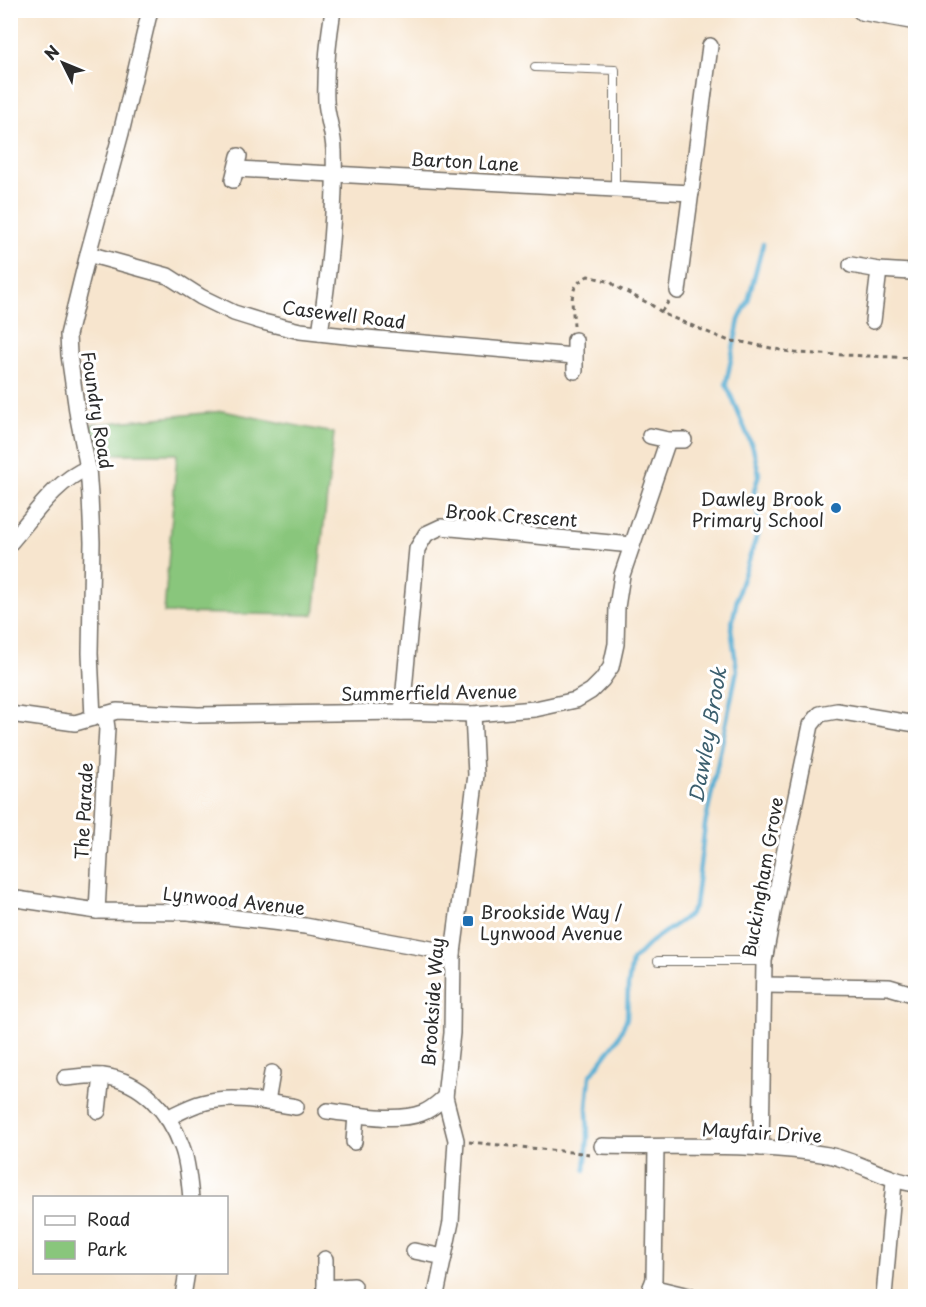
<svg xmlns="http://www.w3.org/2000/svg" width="926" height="1307" viewBox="0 0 926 1307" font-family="'Playpen Sans',sans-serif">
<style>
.green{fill:#89c67c;stroke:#5a7854;stroke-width:1.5}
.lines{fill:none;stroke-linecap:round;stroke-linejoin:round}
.stream{stroke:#56aed3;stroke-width:4.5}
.service-casing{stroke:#726c64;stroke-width:10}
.minor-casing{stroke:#726c64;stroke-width:18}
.path{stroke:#726c64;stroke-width:3;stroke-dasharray:4.5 4.5;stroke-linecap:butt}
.service{stroke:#fff;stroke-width:8}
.minor{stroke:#fff;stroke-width:15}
.poi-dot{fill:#1f6fb2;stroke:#fff;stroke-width:2}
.labels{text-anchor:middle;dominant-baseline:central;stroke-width:6;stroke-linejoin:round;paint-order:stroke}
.street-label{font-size:18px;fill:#2b2b2b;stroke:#fff}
.poi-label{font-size:18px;fill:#2b2b2b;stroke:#fff;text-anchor:end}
.water-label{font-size:20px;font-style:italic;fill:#3c5f6e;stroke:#fff}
</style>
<rect width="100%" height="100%" fill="#fff"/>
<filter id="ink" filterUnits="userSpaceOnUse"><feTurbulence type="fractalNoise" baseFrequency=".0167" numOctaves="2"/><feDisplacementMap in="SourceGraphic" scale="12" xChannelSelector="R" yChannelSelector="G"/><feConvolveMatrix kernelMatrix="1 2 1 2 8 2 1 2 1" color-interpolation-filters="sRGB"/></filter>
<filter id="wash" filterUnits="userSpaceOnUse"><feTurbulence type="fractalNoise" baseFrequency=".008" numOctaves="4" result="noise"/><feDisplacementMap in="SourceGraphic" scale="24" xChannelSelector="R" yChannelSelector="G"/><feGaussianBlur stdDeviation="1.35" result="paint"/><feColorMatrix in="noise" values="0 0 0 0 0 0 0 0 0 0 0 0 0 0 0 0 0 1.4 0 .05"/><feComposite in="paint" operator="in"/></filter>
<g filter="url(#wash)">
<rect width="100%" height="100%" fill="#f7e5ce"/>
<polygon class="green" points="223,411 334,433 314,615 164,613 177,454 95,454 90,425"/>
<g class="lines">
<polyline class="stream" points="585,1170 588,1138 587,1107 590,1076 617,1040 627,1018 628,986 632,961 653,940 688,916 695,905 705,825 737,670 731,628 739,590 760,526 754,491 759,474 753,448 726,384 739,320 748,301 763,244"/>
</g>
</g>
<g filter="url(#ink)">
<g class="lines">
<defs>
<g id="service">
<polyline points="535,67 615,70 615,189"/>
<polyline points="658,961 764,961"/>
</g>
<g id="minor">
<polyline points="861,12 916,22"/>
<polyline points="237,169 691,193"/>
<polyline points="233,180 239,156"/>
<polyline points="88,254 168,276 201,297 234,313 263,322 300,331 355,337 574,356"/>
<polyline points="851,265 879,270 911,272 916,270"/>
<polyline points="678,291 710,46"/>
<polyline points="873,321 879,270"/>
<path d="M320 333C329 273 336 212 334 151 334 134 327 118 326 101 325 71 328 41 333 10"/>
<polyline points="575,340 575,371"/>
<polyline points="650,436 668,440 684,440"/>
<path d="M10 543C33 517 55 481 88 468"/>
<polyline points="402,712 417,549 426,534 441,527 632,545"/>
<polyline points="10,714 75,723 117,711 198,715 402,712 473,714 535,709 576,700 591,691 602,680 611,667 616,644 617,607 622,575 668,440"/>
<polyline points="93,718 90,653 92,542 90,496 88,468 78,418 69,355 68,335 88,254 121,133 150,10"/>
<polyline points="10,898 97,911 188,912 305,926 453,953"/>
<polyline points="97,911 107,728 105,714"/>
<polyline points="764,985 889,987 916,995"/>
<path d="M65 1078C77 1077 91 1075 103 1076 142 1081 169 1111 182 1147 188 1162 189 1181 191 1198"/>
<polyline points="267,1102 272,1073"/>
<polyline points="98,1111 102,1076"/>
<path d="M327 1111C354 1114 396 1123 422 1113 431 1110 438 1103 445 1097"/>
<path d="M167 1118C178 1113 190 1106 202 1103 233 1094 265 1102 296 1107"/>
<polyline points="354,1142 356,1115"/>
<path d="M602 1146C675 1148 756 1142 828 1155 859 1161 885 1180 916 1184"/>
<polyline points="761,1148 764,961 783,859 811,725 820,714 837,711 916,724"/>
<polyline points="414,1251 444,1257"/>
<polyline points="325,1259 325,1296"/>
<polyline points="651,1287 689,1296"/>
<polyline points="325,1288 354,1286"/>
<polyline points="437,1290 451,1222 456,1140 445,1097 452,1033 453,953 476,775 473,714"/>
<polyline points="10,1295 12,1296"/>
<polyline points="183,1296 187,1272"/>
<polyline points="648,1296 654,1279 656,1147"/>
<polyline points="884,1296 894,1181"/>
</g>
</defs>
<use href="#service" class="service-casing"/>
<use href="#minor" class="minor-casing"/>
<g class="path">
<polyline points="661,312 669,301"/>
<path d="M574 326C573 304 566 287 588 276L611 282 616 287 650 304 666 315 729 341 742 342 795 353 916 358"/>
<polyline points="469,1142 591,1154"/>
</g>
<use href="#service" class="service"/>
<use href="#minor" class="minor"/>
</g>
</g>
<g class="poi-dot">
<circle cx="836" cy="508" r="6"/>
<rect x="462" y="915" width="12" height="12" rx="3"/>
</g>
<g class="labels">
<g class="street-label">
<text transform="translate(465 161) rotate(3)">Barton Lane</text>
<text transform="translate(344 314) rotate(7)">Casewell Road</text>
<text transform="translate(98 410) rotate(81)">Foundry Road</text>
<text transform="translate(511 515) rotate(4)">Brook Crescent</text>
<text transform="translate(429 692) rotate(-1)">Summerfield Avenue</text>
<text transform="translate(83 811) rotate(-87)">The Parade</text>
<text transform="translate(762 877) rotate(-80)">Buckingham Grove</text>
<text transform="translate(234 900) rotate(6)">Lynwood Avenue</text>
<text transform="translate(432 1002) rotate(-86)">Brookside Way</text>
<text transform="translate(762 1132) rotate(3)">Mayfair Drive</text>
</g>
<g class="poi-label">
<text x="824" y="498">Dawley Brook<tspan x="824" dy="21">Primary School</tspan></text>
<text x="480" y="911" text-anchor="start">Brookside Way /<tspan x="480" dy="21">Lynwood Avenue</tspan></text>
</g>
<g class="water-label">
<text transform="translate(707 735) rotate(-80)">Dawley Brook</text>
</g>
</g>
<rect width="926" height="1307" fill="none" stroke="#fff" stroke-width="36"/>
<rect x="33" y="1196" width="195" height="78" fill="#ffffff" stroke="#aaaaaa" stroke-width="1.5"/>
<rect x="45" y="1216" width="30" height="9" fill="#ffffff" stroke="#aaaaaa" stroke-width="1.5"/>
<text x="87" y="1226" font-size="18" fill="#2b2b2b">Road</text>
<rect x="45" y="1241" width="30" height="18" fill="#89c67c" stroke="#aaaaaa" stroke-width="1.5"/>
<text x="87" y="1256" font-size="18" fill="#2b2b2b">Park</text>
<g transform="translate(63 63) rotate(313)" stroke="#ffffff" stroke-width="4.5" paint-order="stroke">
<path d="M0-4.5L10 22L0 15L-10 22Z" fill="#2b2b2b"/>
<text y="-9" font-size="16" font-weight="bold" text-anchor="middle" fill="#2b2b2b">N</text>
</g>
</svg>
